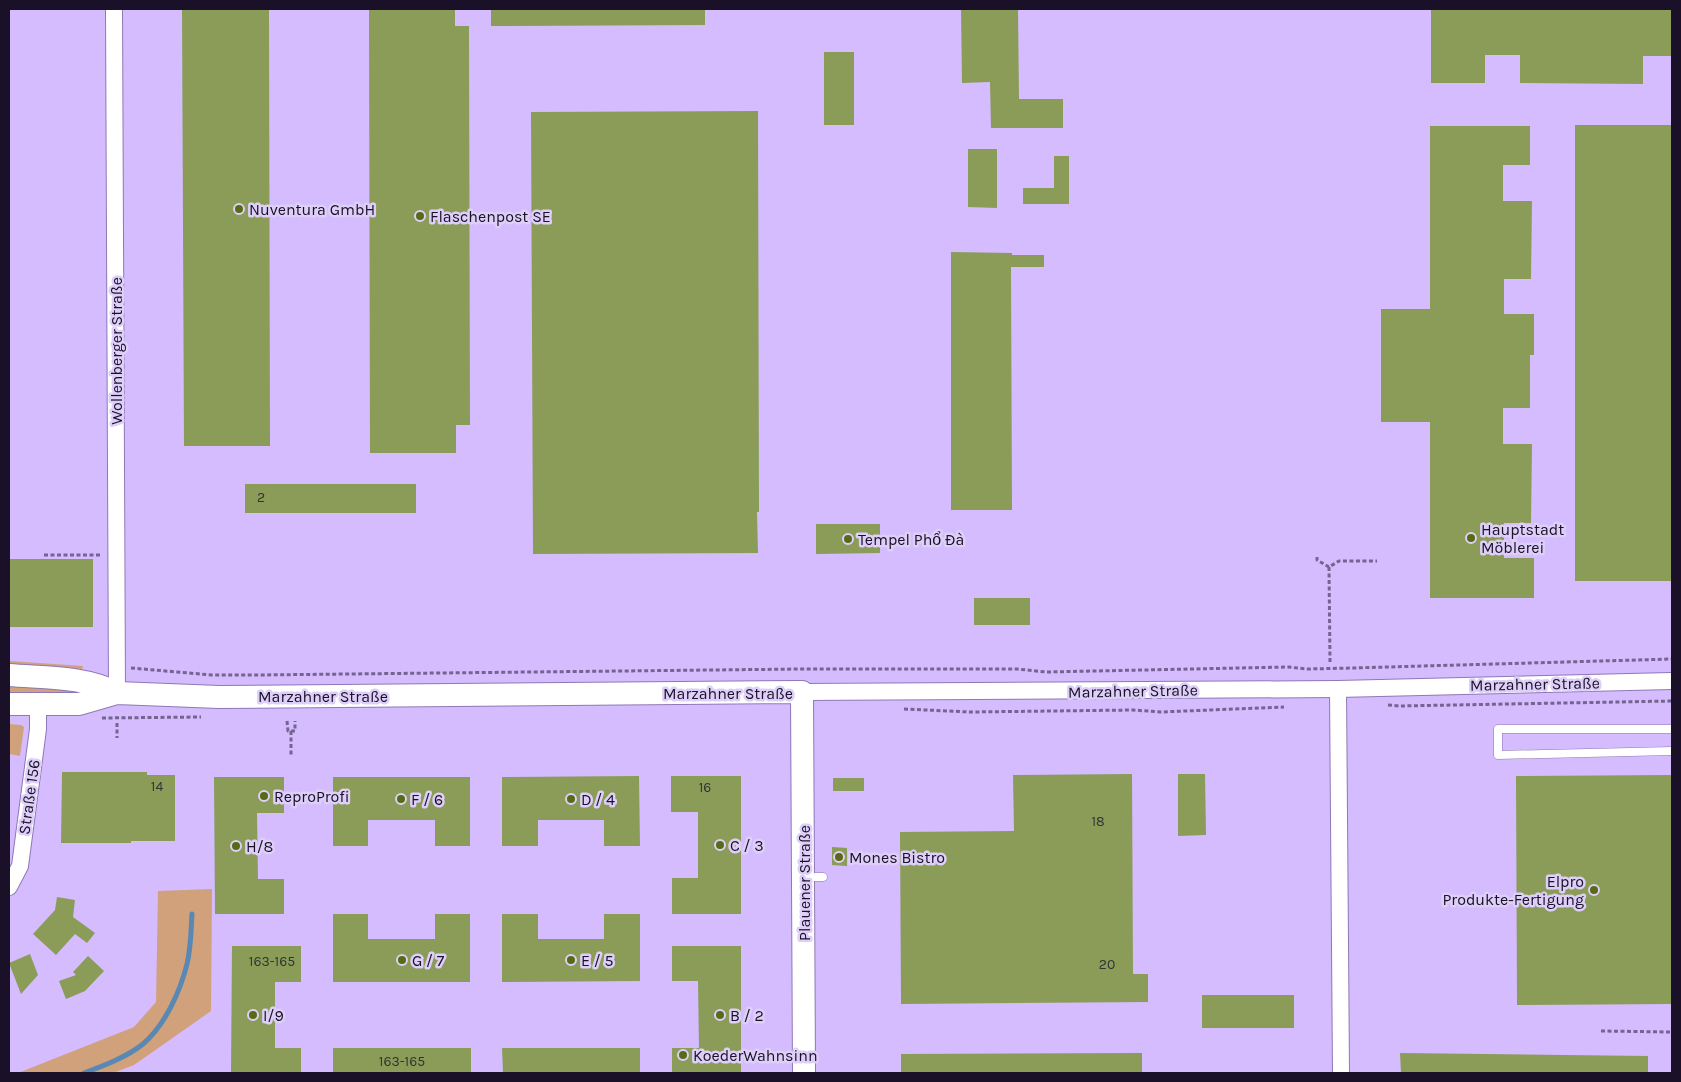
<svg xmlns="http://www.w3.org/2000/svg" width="1681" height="1082" viewBox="0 0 1681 1082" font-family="Karla,sans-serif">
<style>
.green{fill:#d0a17a}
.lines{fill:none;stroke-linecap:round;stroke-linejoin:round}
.stream{stroke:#5888b3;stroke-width:5}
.building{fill:#8a9c58}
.lane-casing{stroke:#8f78b5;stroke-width:9}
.street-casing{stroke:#8f78b5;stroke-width:18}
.secondary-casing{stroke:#8f78b5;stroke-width:24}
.path{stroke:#756491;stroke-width:3;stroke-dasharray:4 2.5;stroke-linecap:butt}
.lane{stroke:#fff;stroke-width:8}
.street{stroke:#fff;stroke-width:16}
.secondary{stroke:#fff;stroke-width:22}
.poi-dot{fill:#586a16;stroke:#ddcff7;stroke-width:2}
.labels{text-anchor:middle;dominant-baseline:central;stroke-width:5;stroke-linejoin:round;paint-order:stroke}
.number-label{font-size:14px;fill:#363334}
.poi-label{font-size:16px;fill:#1a1028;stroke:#ddcff7;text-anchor:start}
.street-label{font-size:16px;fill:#1a1028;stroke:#ddcff7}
</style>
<rect width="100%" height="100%" fill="#d4bcfe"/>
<g class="green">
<polygon points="9,661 83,666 82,670 9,665"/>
<polygon points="9,680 80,686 80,695 9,694"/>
<polygon points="9,724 21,725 24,727 20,756 9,754"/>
<polygon points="212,889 211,1011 134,1065 113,1073 18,1073 134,1027 156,1002 158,891"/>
</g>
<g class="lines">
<path class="stream" d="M84 1073C103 1066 127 1057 143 1044 165 1025 180 992 187 964 191 948 191 930 192 914"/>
</g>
<g class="building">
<polygon points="182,9 269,9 270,446 184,446"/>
<polygon points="369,9 455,9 455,26 469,26 470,425 456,425 456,453 370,453"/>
<polygon points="491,9 705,9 705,25 491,26"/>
<polygon points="961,9 1018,9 1019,99 1063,99 1063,128 991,128 990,82 962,83"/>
<polygon points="1431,9 1672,9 1672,56 1643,56 1643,84 1520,83 1520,55 1485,55 1485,83 1431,83"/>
<rect x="824" y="52" width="30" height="73"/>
<polygon points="758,111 759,512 757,512 758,553 533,554 531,112"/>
<rect x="1575" y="125" width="97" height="456"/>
<polygon points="1430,126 1530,126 1530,165 1503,165 1503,201 1532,201 1531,279 1504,279 1504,314 1534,314 1534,355 1530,355 1530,408 1503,408 1503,444 1532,444 1531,523 1504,523 1504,558 1534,558 1534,598 1430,598 1430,422 1381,422 1381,309 1430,309"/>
<polygon points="968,149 997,149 997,208 968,207"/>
<polygon points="1054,156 1069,156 1069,204 1023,204 1023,188 1054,188"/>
<polygon points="951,252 1012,253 1012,255 1044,255 1044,267 1011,267 1012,510 951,510"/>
<rect x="245" y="484" width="171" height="29"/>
<polygon points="816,524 880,524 880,553 816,554"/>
<rect x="9" y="559" width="84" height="68"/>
<rect x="974" y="598" width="56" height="27"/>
<polygon points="62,772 147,772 147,775 175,775 175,841 131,841 131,843 61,843"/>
<polygon points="1132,774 1133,974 1148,974 1148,1002 901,1004 900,832 1014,831 1013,775"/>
<polygon points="1178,774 1205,774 1206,835 1178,836"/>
<polygon points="1672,775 1672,1004 1517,1005 1516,776"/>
<polygon points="639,776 640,846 604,846 604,820 538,820 538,846 502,846 502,777"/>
<polygon points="671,776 741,776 741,914 672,914 672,878 698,878 698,812 671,812"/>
<polygon points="214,777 284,777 284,813 257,813 258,879 284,879 284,914 215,914"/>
<polygon points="333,777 470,777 470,846 435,846 435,820 368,820 368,846 333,846"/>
<rect x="833" y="778" width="31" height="13"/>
<polygon points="832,847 847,848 847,866 832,865"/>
<polygon points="57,897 75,900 73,917 95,933 87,943 75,934 56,955 33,934 55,910"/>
<polygon points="333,914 368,914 368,939 435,939 435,914 470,914 470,982 333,982"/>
<polygon points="502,914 538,914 538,939 604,939 604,914 640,914 640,981 502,982"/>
<polygon points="232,946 301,946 301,982 275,982 275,1048 301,1048 301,1073 231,1073"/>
<polygon points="672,946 741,946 741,1073 672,1073 672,1048 699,1048 698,981 672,981"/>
<polygon points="30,954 38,975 21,994 9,963"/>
<polygon points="88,956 104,971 85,991 66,999 59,981 76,975 73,972"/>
<rect x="1202" y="995" width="92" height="33"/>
<rect x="333" y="1048" width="138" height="25"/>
<polygon points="502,1048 640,1048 640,1073 503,1073"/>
<polygon points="1142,1053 1142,1073 901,1073 901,1054"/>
<polygon points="1400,1053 1648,1056 1648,1073 1401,1073"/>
</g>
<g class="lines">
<defs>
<g id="lane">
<polyline points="1672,729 1498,729 1498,755 1672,751"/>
<polyline points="805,877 823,877"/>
</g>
<g id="street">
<polyline points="114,9 117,693"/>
<polyline points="1338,689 1341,1073"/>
<polyline points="802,692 1338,689 1672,681"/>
<polyline points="9,887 20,866 38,729 38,705"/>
</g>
<g id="secondary">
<path d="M9 675C45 678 85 676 117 693"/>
<polyline points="9,704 79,704 117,693 219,697 802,692 804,1073"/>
</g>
</defs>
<use href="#lane" class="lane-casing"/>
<use href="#street" class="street-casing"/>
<use href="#secondary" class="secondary-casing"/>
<g class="path">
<polyline points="44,555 101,555"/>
<polyline points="1317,557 1317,560 1329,567 1339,561 1377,561"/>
<polyline points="1329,567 1330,662"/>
<polyline points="131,668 212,675 258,675 802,669 1017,669 1046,672 1288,667 1307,669 1352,668 1672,659"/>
<polyline points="1388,705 1399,706 1672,701"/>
<polyline points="904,709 970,712 1133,710 1161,712 1284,707"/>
<polyline points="102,718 201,717"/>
<polyline points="287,721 288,731 295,731 295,721"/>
<polyline points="117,723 117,738"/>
<polyline points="291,731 291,755"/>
<polyline points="1601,1031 1672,1032"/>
</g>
<use href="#lane" class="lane"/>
<use href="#street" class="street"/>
<use href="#secondary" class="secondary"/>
</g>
<g class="poi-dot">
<circle cx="239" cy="209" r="5"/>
<circle cx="420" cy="216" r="5"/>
<circle cx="1471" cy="538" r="5"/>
<circle cx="848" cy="539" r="5"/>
<circle cx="264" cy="796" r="5"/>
<circle cx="401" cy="799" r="5"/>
<circle cx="571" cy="799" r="5"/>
<circle cx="720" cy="845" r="5"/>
<circle cx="236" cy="846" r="5"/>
<circle cx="839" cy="857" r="5"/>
<circle cx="1594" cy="890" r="5"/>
<circle cx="402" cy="960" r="5"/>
<circle cx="571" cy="960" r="5"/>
<circle cx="253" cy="1015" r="5"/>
<circle cx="720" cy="1015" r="5"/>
<circle cx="683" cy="1055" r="5"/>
</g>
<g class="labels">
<g class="number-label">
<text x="261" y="497">2</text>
<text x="157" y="786">14</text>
<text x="705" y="787">16</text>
<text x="1098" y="821">18</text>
<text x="272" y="961">163-165</text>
<text x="1107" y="964">20</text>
<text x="402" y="1061">163-165</text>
</g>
<g class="poi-label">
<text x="249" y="209">Nuventura GmbH</text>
<text x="430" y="216">Flaschenpost SE</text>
<text x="1481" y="529">Hauptstadt<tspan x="1481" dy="18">Möblerei</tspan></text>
<text x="858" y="539">Tempel Phổ Đà</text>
<text x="274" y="796">ReproProfi</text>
<text x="411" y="799">F / 6</text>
<text x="581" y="799">D / 4</text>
<text x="730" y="845">C / 3</text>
<text x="246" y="846">H/8</text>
<text x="849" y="857">Mones Bistro</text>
<text x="1584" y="881" text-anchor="end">Elpro<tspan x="1584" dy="18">Produkte-Fertigung</tspan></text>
<text x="412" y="960">G / 7</text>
<text x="581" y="960">E / 5</text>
<text x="263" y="1015">I/9</text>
<text x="730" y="1015">B / 2</text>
<text x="693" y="1055">KoederWahnsinn</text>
</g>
<g class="street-label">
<text transform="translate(116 351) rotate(-90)">Wollenberger Straße</text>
<text transform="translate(1535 684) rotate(-1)">Marzahner Straße</text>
<text transform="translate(1133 691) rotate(-1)">Marzahner Straße</text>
<text x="728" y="693">Marzahner Straße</text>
<text x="323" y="696">Marzahner Straße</text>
<text transform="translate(29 797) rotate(-82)">Straße 156</text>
<text transform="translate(804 883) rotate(-90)">Plauener Straße</text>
</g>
</g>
<rect width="1681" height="1082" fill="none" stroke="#1a1028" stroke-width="20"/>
</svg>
